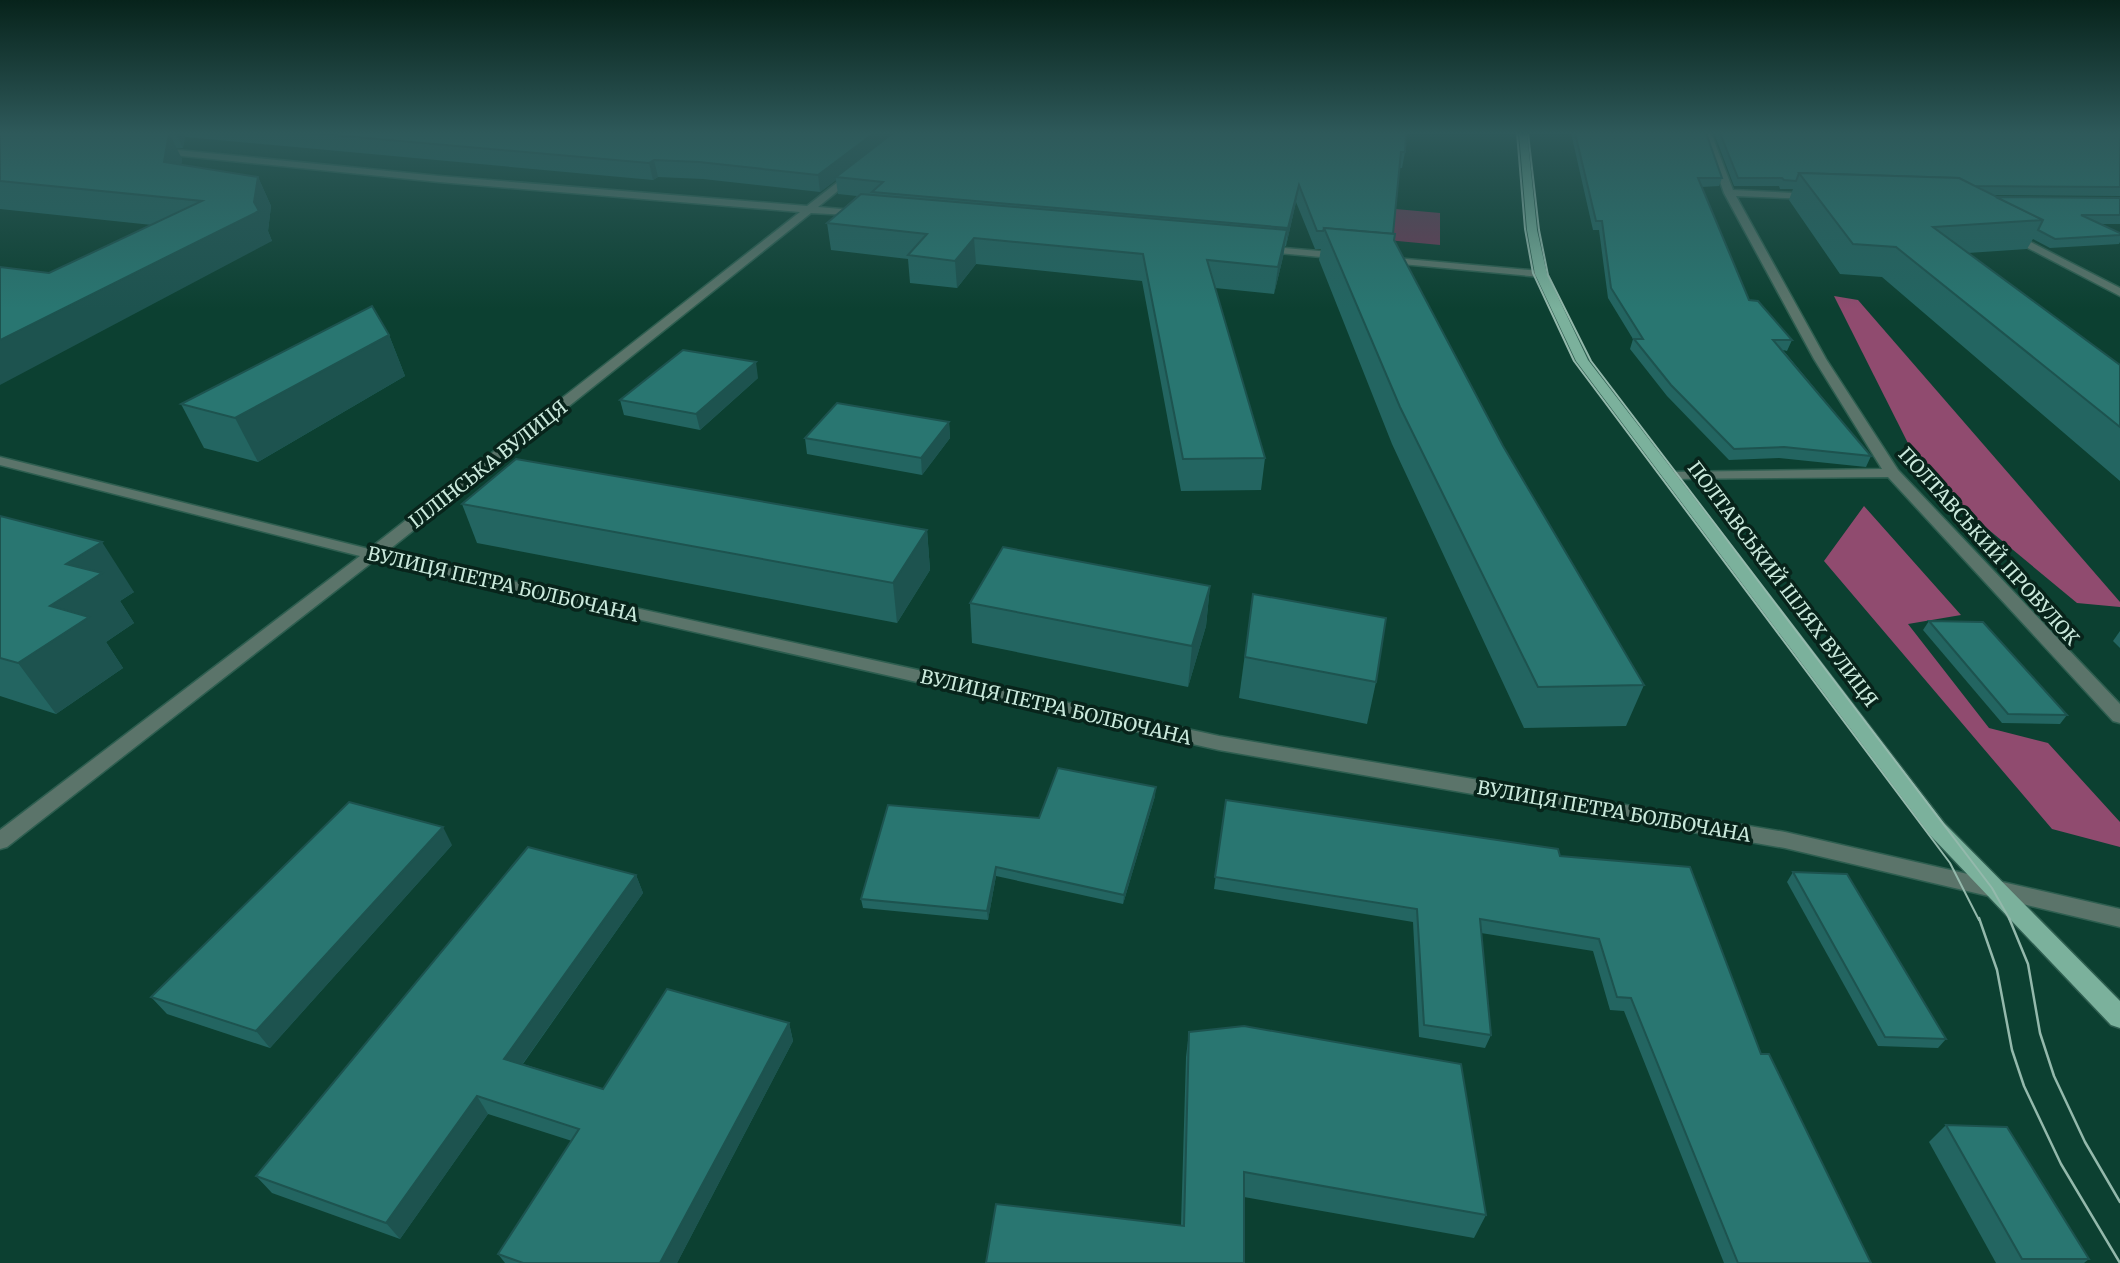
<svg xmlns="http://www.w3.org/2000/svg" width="2120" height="1263" viewBox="0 0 2120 1263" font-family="Merriweather,serif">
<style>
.green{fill:#6f3955}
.forest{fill:#904b6f}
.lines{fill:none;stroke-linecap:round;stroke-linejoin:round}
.minor-casing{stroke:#2e5e50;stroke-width:3}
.major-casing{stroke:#2e5e50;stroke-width:3}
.minor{fill:#5b746a;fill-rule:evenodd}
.major{fill:#7bb19c;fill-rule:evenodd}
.tram-far1{stroke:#94b9ac;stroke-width:2}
.tram{stroke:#94b9ac;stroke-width:2.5}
.wall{fill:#236561}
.shaded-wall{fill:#1d534f}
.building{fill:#297671;stroke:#1d534f;stroke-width:2}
.labels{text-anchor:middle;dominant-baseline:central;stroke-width:7;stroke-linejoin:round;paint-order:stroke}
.street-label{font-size:19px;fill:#cae9dc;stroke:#08241b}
</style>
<rect width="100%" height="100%" fill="#0c4031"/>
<polygon class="green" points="1340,204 1440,213 1440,245 1334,235"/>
<g class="forest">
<polygon points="1834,296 1858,300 2120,602 2120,607 2077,603 1925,477"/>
<polygon points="1864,506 1961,615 1908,624 1989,728 2048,743 2120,822 2120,847 2052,829 1824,561"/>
</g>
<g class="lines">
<defs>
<g id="minor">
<polygon points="1703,133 1711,133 1733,190 1816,194 1818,196 1813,199 1736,196 1826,359 1898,470 2120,704 2120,723 2113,721 1888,477 1665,479 1663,476 1665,473 1670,472 1882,469 1814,359 1724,193"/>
<polygon points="157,148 439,176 807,206 852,171 860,173 818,207 864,211 869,214 868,216 811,213 385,553 1219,736 1785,832 2120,909 2120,927 1785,848 1219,750 375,560 7,847 0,849 0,830 360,556 0,465 0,457 369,549 800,212 439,182 154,153 152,151"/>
<polygon points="2009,231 2120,288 2120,296 2005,236 2004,234"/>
<polygon points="1262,246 1342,253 1347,256 1342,259 1258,251 1257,249"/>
<polygon points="1384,257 1541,271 1547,274 1541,277 1380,262 1380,258"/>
</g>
<polygon id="major" points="1519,133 1527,133 1537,230 1547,274 1588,360 1944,823 2120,1001 2120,1028 2111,1025 1930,835 1576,361 1535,274 1527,230"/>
</defs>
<use href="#minor" class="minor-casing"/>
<use href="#major" class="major-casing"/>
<use href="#minor" class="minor"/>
<use href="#major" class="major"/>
<g class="tram-far1">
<polyline points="1517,133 1525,229 1533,273 1574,361 1950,863 1979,920"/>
<polyline points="1528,133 1539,230 1548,275 1591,361 1992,888 2010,920"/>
</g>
<g class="tram">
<polyline points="1979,918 1997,970 2012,1050 2024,1086 2061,1164 2120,1263"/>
<polyline points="2009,918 2028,964 2040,1033 2054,1076 2085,1142 2120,1202"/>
</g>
</g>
<g class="wall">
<polygon points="0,133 1406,133 1405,152 1402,168 1399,168 1393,234 1394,240 1503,446 1644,685 1626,726 1524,728 1392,444 1319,260 1321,249 1315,249 1296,202 1286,246 1285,246 1283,257 1274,294 1215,288 1265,458 1261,490 1181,491 1142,281 976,264 957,288 910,283 908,259 831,250 827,223 857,196 838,194 836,180 820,192 703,179 658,177 653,180 185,137 183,148 176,148 182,159 181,165 258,177 271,206 268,231 272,241 49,273 152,225 0,209"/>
<polygon points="1571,133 1706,133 1722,178 1719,186 1701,187 1749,300 1792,340 1787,351 1783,350 1871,456 1866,467 1779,458 1729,460 1667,396 1630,349 1633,339 1608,298 1599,230 1593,230"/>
<polygon points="1714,133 2120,133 2120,196 1992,195 1996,197 2120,198 2120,224 2101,224 2120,233 2120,242 2119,244 2050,248 2033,239 2027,249 1968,253 2120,365 2120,481 1882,277 1840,274 1789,200 1793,189 1780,189 1779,186 1734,186"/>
<polygon points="389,335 405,376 258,462 204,448 181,404"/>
<polygon points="758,378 700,430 624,415 620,400"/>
<polygon points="949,422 950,438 922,475 807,454 805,438"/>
<polygon points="462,504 927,530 930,570 897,623 477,543"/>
<polygon points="0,516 134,592 120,601 134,623 106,642 123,668 56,714 0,696"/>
<polygon points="1210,586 1206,626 1188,687 972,643 970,603"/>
<polygon points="1253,594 1376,682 1367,724 1239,698"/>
<polygon points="1929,621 2067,715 2060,724 2002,723 1923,630"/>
<polygon points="2120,631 2120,648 2113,641"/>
<polygon points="1155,796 1123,904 996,876 988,920 863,908 861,899 1039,818"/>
<polygon points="1226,800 1560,856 1761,1054 1871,1263 1724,1263 1624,1011 1610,1010 1593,951 1481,933 1491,1035 1485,1048 1419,1037 1413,922 1214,889"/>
<polygon points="452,845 270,1048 167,1014 151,997"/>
<polygon points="1793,872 1946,1039 1938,1048 1878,1046 1787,882"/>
<polygon points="636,875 643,893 523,1064 603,1089 789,1023 793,1041 677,1263 505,1263 498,1254 572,1141 488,1114 400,1239 272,1193 256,1176"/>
<polygon points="1189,1032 1486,1215 1474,1238 1244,1197 1244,1263 1181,1225 1186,1057"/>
<polygon points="1946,1125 2089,1259 2084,1263 1996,1263 1929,1142"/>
</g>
<g class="shaded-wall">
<polygon points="169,133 182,159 178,191 164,162"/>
<polygon points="176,133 183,133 185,137 183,148"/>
<polygon points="874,133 896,133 836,177 836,180 820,192 818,175"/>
<polygon points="654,160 658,177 653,180 649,163"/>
<polygon points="258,177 271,206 268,231 272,241 0,385 0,340 254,202"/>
<polygon points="1299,185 1296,202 1286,246 1288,228"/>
<polygon points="1287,230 1283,257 1274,294 1278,267"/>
<polygon points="974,238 976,264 957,288 955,261"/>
<polygon points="389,335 405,376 258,462 235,418"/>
<polygon points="756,362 758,378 700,430 696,414"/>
<polygon points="949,422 950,438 922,475 921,458"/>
<polygon points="927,530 930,570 897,623 893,583"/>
<polygon points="102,542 134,592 120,601 134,623 106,642 123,668 56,714 18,663 50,606 66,564"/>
<polygon points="1210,586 1206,626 1188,687 1192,646"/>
<polygon points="1156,787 1155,796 1123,904 1124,895"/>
<polygon points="443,827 452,845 270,1048 256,1031"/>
<polygon points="996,867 996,876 988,920 987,911"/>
<polygon points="636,875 643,893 514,1076 504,1059"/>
<polygon points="789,1023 793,1041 677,1263 660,1263"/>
<polygon points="477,1096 488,1114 400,1239 386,1223"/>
</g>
<g class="building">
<polygon points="0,133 169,133 164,162 258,177 254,202 259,211 0,340 0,267 49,273 202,201 0,181"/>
<polygon points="310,133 874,133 818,175 699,162 654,160 649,163"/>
<polygon points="893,133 1406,133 1405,152 1401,152 1393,234 1324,228 1323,231 1317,231 1299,185 1288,228 872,192 883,182 836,177"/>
<polygon points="1575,133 1706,133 1722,178 1698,178 1749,300 1758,301 1792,340 1773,340 1871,456 1784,447 1734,449 1671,385 1634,339 1643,339 1611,288 1602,221 1596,221"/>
<polygon points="1720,133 2120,133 2120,187 1974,186 1959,178 1799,173 1796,181 1784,180 1782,178 1738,178"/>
<polygon points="1799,173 1959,178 2043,220 1933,227 2120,365 2120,427 1896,247 1853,244"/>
<polygon points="861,194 1287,230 1278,267 1207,260 1265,458 1183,459 1143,254 974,238 955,261 908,255 927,234 827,223"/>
<polygon points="1996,197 2120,198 2120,215 2081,215 2120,233 2120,235 2055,239 2038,230 2043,220"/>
<polygon points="1324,228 1395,234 1394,240 1503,446 1644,685 1538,687 1400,407"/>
<polygon points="372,306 389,335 235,418 181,404"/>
<polygon points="683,350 756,362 696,414 620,400"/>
<polygon points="837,403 949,422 921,458 805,438"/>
<polygon points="516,459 927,530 893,583 462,504"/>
<polygon points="0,516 102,542 66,564 102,573 50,606 89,617 18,663 0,658"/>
<polygon points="1003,547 1210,586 1192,646 970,603"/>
<polygon points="1253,594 1386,618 1376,682 1245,657"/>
<polygon points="1929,621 1983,622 2067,715 2008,714"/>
<polygon points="1058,768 1156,787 1124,895 996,867 987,911 861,899 888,805 1039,818"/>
<polygon points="1226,800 1558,849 1560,856 1690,867 1761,1054 1769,1054 1871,1263 1738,1263 1631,998 1617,997 1599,939 1480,919 1491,1035 1424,1025 1417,909 1215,877"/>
<polygon points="349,802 443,827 256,1031 151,997"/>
<polygon points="528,847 636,875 504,1059 603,1089 667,989 789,1023 660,1263 523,1263 498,1254 579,1129 477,1096 386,1223 256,1176"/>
<polygon points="1793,872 1847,874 1946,1039 1885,1037"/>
<polygon points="1244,1026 1461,1064 1486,1215 1244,1172 1244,1263 986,1263 996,1204 1184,1226 1189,1032"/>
<polygon points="1946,1125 2007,1127 2089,1259 2022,1259"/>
</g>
<linearGradient id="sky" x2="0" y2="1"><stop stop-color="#07231b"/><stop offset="0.43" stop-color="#2e595a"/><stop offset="1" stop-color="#2e595a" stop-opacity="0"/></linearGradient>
<rect width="2120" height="309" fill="url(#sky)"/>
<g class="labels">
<g class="street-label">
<text transform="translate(488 464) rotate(-38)">ІЛЛІНСЬКА ВУЛИЦЯ</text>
<text transform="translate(1989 546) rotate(48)">ПОЛТАВСЬКИЙ ПРОВУЛОК</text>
<text transform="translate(503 584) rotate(13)">ВУЛИЦЯ ПЕТРА БОЛБОЧАНА</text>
<text transform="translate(1783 584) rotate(53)">ПОЛТАВСЬКИЙ ШЛЯХ ВУЛИЦЯ</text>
<text transform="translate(1056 707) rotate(13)">ВУЛИЦЯ ПЕТРА БОЛБОЧАНА</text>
<text transform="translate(1614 811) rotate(10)">ВУЛИЦЯ ПЕТРА БОЛБОЧАНА</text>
</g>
</g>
</svg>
